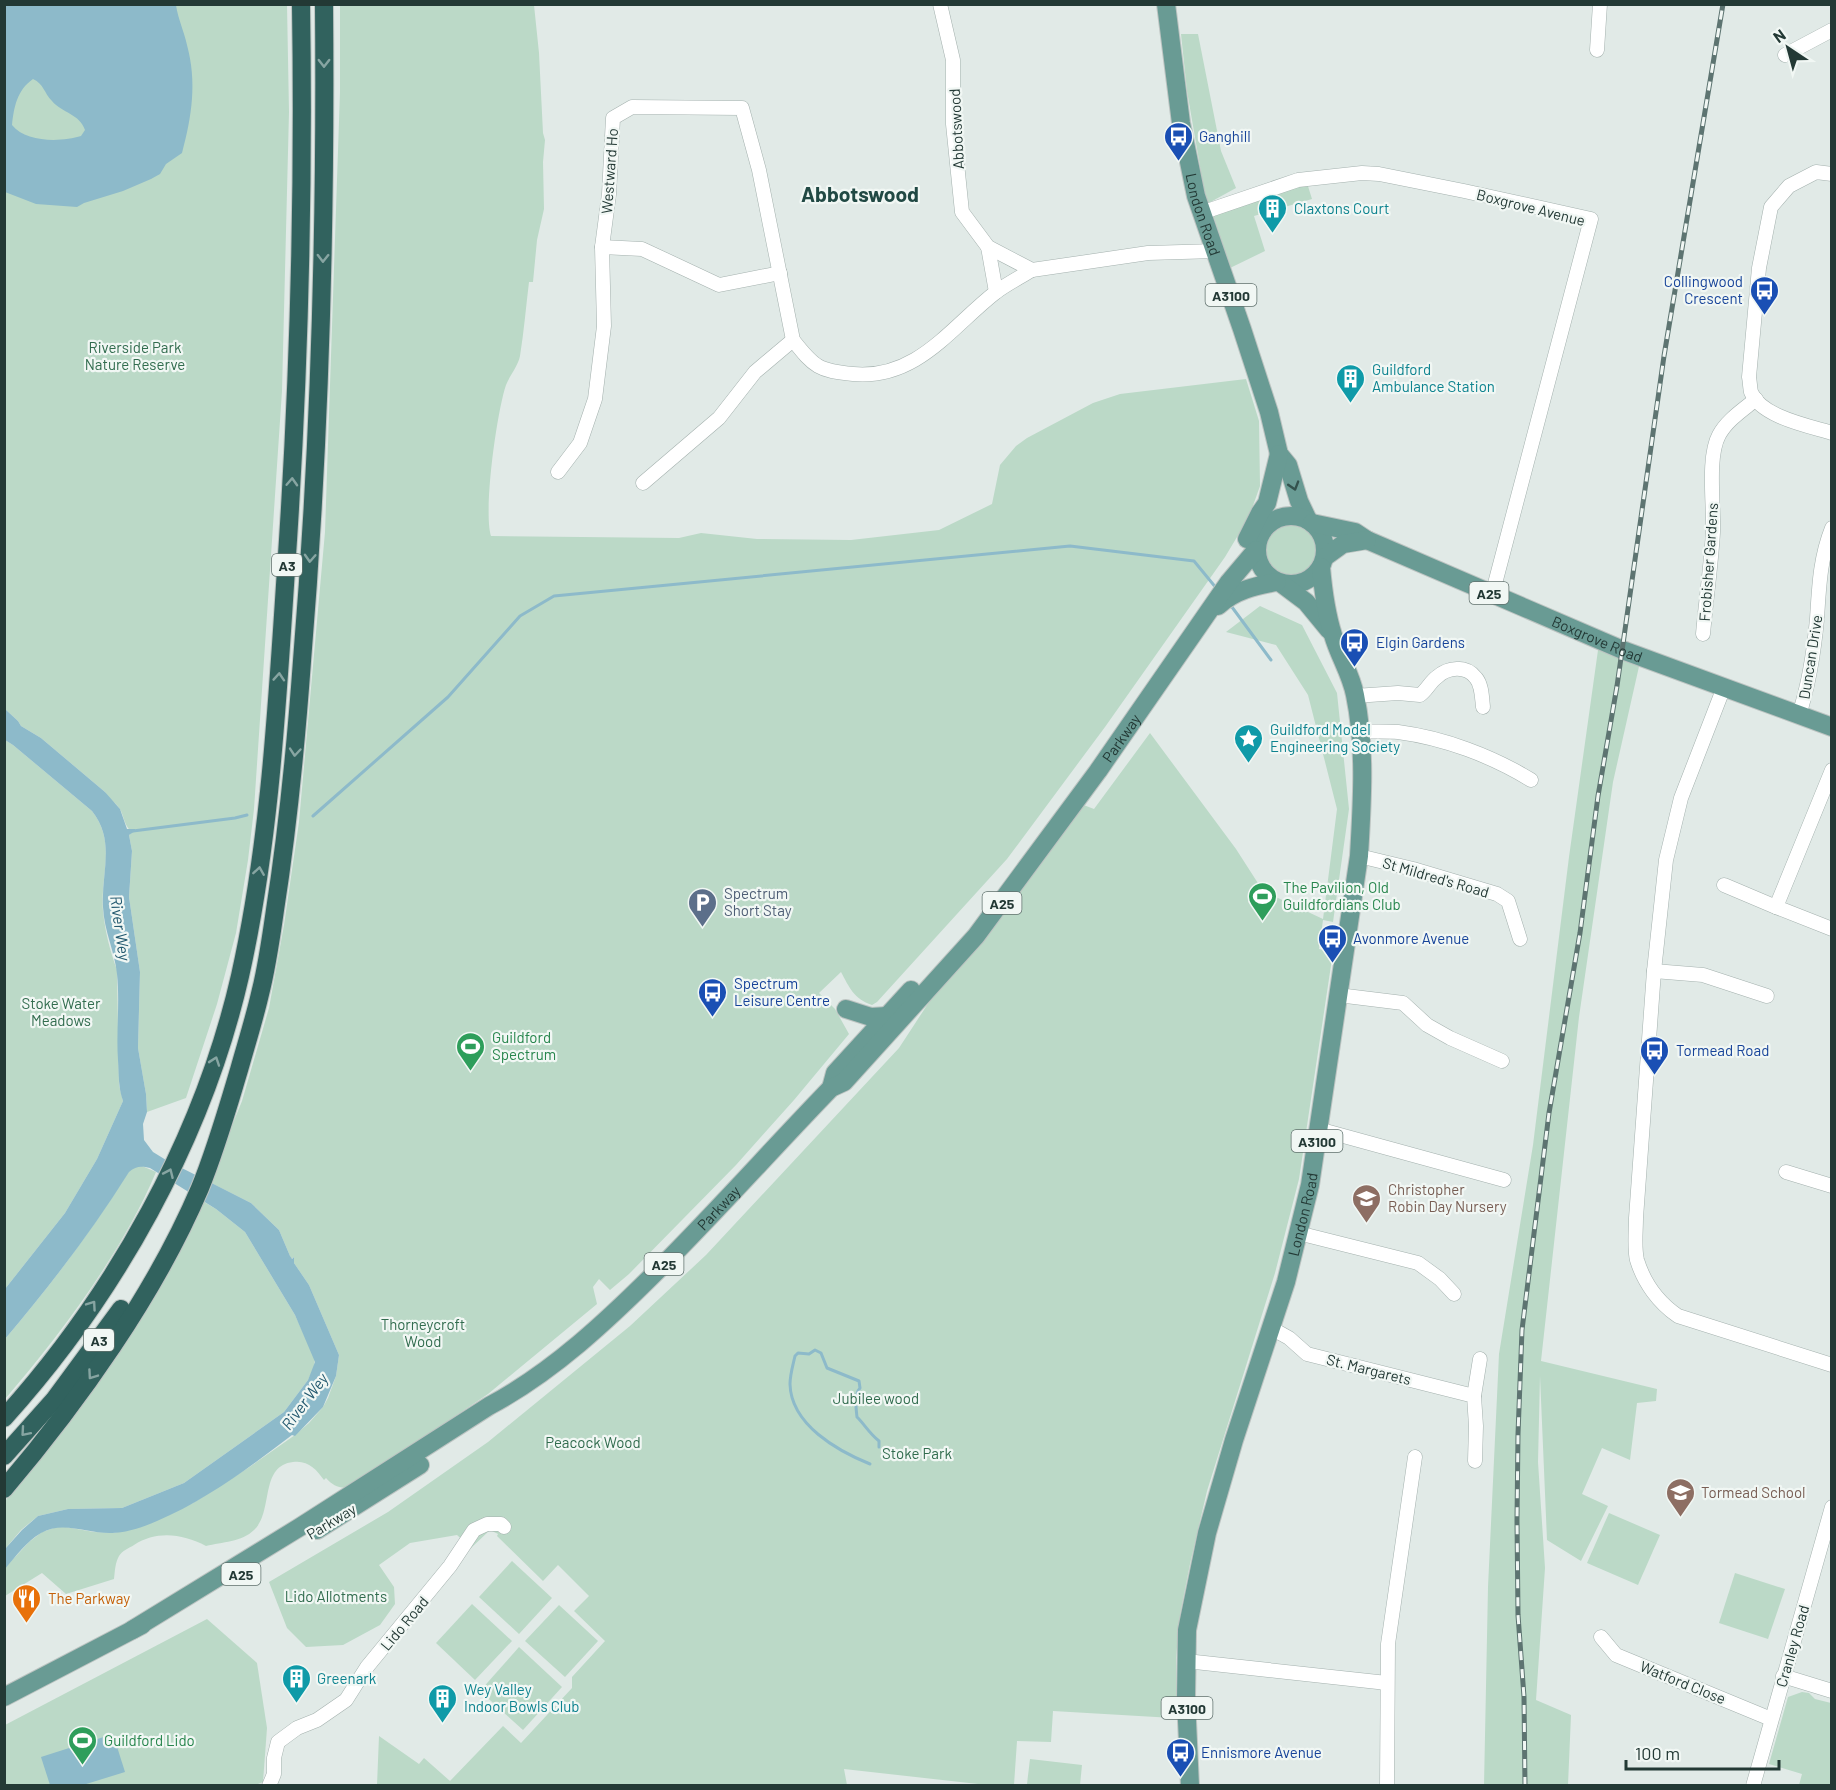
<svg xmlns="http://www.w3.org/2000/svg" width="1836" height="1790" viewBox="0 0 1836 1790" font-family="Barlow,sans-serif">
<style>
.green{fill:#bbd9c7}
.water{fill:#8dbaca;fill-rule:evenodd}
.lines{fill:none;stroke-linecap:round;stroke-linejoin:round}
.stream{stroke:#8dbaca;stroke-width:3}
.minor-casing{stroke:#a4b1ae;stroke-width:15}
.major-casing{stroke:#bdc4c2;stroke-width:20}
.highway-casing{stroke:#bdc4c2;stroke-width:20}
.minor{stroke:#fff;stroke-width:14}
.major{stroke:#699b94;stroke-width:18}
.highway{stroke:#31625e;stroke-width:18}
.rail-casing{stroke:#5d7471;stroke-width:5}
.rail{stroke:#f1f7f4;stroke-width:3;stroke-dasharray:9;stroke-linecap:butt}
.oneway{stroke:#87a5a2}
.oneway2{stroke:#34524d}
.labels{text-anchor:middle;dominant-baseline:central;stroke-width:4.5;stroke-linejoin:round;paint-order:stroke}
.shield{fill:#f1f7f4;stroke:#61726e;stroke-width:1.5}
.shield-label{font-size:14px;font-weight:bold;fill:#233935}
.street-label{font-size:15px;fill:#233935;stroke:#f1f7f4}
.transit-label{font-size:15px;fill:#164399;stroke:#f1f7f4;text-anchor:start}
.culture-label{font-size:15px;fill:#0d838f;stroke:#f1f7f4;text-anchor:start}
.park-label{font-size:15px;fill:#316c4e;stroke:#f1f7f4}
.leisure-label{font-size:15px;fill:#27864d;stroke:#f1f7f4;text-anchor:start}
.service-label{font-size:15px;fill:#4e5e75;stroke:#f1f7f4;text-anchor:start}
.education-label{font-size:15px;fill:#785e54;stroke:#f1f7f4;text-anchor:start}
.food-label{font-size:15px;fill:#c56008;stroke:#f1f7f4;text-anchor:start}
.water-label{font-size:16px;font-style:italic;fill:#23596f;stroke:#f1f7f4}
.district-label{font-size:21px;font-weight:bold;fill:#214944;stroke:#f1f7f4}
</style>
<rect width="100%" height="100%" fill="#e1eae7"/>
<g class="green">
<path d="M5 5H287L289 112 282 391 254 809 248 860 236 933 217 1004 186 1098 147 1112 146 1094 138 1048 140 972 129 897 132 851 129 835 132 832C125 827 124 818 121 811 117 803 109 800 105 792L41 738 21 726 18 721 5 709Z"/>
<path d="M340 5H534L539 53 543 133 545 140 543 162 544 209 537 240 533 282H529C526 306 524 331 520 356 518 366 510 375 506 385 497 411 483 511 491 536L679 538 701 533 757 539 851 540 939 530 992 504 1000 465 1016 446 1027 438 1093 403 1120 394 1246 379 1259 421 1260 486 1249 517 1225 557 1105 727 1007 859 877 1002 872 1005C854 999 849 987 841 972L819 993 835 1009 849 1034 794 1100 736 1165 629 1274 610 1290 599 1279 593 1287 597 1304 488 1394 350 1487C340 1489 333 1486 326 1478L324 1480C316 1469 308 1460 293 1462 259 1466 274 1512 254 1530 242 1542 222 1542 206 1546 183 1534 157 1530 134 1545 129 1548 122 1551 119 1556 115 1563 115 1571 114 1579L66 1594 42 1573 5 1596 4 1569 29 1542 42 1532 60 1526 94 1532 115 1533 193 1503 248 1468 295 1435 309 1423 323 1407 328 1398 336 1376 339 1355 309 1285 294 1263V1257L291 1259 290 1256 279 1230 251 1203 209 1182 242 1101 269 1008 284 925 299 822 325 532 340 92Z"/>
<polygon points="1181,34 1198,34 1221,151 1236,188 1205,205 1192,178 1201,172 1187,91"/>
<polygon points="1307,183 1312,199 1254,216 1265,251 1230,268 1213,215"/>
<circle cx="1288" cy="549" r="28"/>
<polygon points="1260,606 1302,625 1337,693 1349,809 1333,922 1323,920 1319,949 1333,952 1299,1179 1275,1273 1207,1491 1190,1564 1180,1615 1176,1658 1177,1715 1173,1718 1053,1711 1051,1742 1017,1741 1014,1785 987,1785 844,1769 847,1785 377,1785 379,1736 419,1764 424,1758 450,1781 503,1726 521,1743 572,1688 572,1677 605,1641 574,1611 589,1596 558,1565 543,1581 497,1536 498,1534 490,1530 471,1548 457,1535 410,1543 379,1565 394,1587 395,1604 380,1625 343,1645 306,1647 287,1628 269,1582 388,1512 488,1442 630,1326 706,1255 899,1048 950,970 1081,804 1094,809 1150,733 1236,849 1263,891 1323,919 1337,809 1308,695 1276,645 1226,632"/>
<polygon points="1599,643 1640,662 1613,782 1579,1017 1541,1361 1657,1389 1656,1401 1637,1403 1630,1460 1602,1448 1582,1494 1608,1506 1581,1561 1547,1540 1540,1376 1538,1462 1545,1568 1536,1700 1571,1715 1568,1785 1484,1786 1488,1587 1499,1354 1533,1145 1569,857"/>
<path d="M5 740 13 745 92 811C117 843 100 875 103 911 105 931 110 951 117 970L119 1085 123 1101 97 1159 65 1213 5 1289Z"/>
<path d="M142 1166 156 1172C123 1251 61 1334 5 1399V1339C50 1286 92 1231 129 1171L135 1167Z"/>
<polygon points="201,1200 216,1209 245,1232 295,1315 315,1359 314,1367 308,1380 284,1412 184,1483 122,1508 68,1509 38,1516 21,1530 5,1549 5,1501 18,1485"/>
<polygon points="1609,1513 1660,1535 1638,1585 1587,1563"/>
<polygon points="512,1561 552,1598 519,1634 479,1597"/>
<polygon points="1735,1573 1785,1589 1768,1639 1719,1623"/>
<polygon points="472,1604 512,1641 475,1680 436,1643"/>
<polygon points="559,1605 598,1641 565,1677 525,1641"/>
<polygon points="207,1619 257,1663 267,1728 263,1782 253,1786 5,1786 5,1725"/>
<polygon points="519,1647 562,1687 523,1730 480,1691"/>
<polygon points="1802,1692 1809,1693 1815,1699 1831,1703 1831,1785 1799,1785 1802,1774 1769,1764 1788,1697"/>
<polygon points="1030,1759 1082,1765 1080,1785 1027,1784"/>
</g>
<g class="water">
<path d="M4 5H176C178 19 184 31 187 45 197 82 192 116 182 153L166 164 160 174 151 179 123 191 84 203 77 207 36 204 5 192ZM33 79C44 84 44 93 52 101 62 113 80 114 85 130L81 136C62 142 26 143 12 125 14 107 17 90 33 79Z"/>
<path d="M5 709 18 721 21 726 41 738 105 792 120 809 127 829H135V831L129 835 132 851 129 897 140 972 138 1048 146 1094 147 1112 143 1124 144 1140 153 1152 166 1160 251 1203 279 1230 290 1256 292 1259 294 1257V1263L309 1285 339 1355 336 1376 323 1407 295 1436 292 1435C250 1467 206 1500 157 1521 144 1527 125 1533 112 1533 88 1534 63 1520 41 1533 26 1542 16 1556 5 1569V1549L22 1530 38 1516 68 1509 122 1508 184 1483 284 1412 308 1380 315 1362 295 1315 245 1232 216 1209 150 1168C141 1166 136 1166 129 1172 92 1231 50 1286 5 1339V1289L65 1213 97 1159 123 1101C118 1087 119 1075 118 1060 116 1032 120 1003 117 974 115 952 104 931 103 907 101 873 116 841 92 811L13 745 5 740Z"/>
<polygon points="113,1734 125,1772 83,1785 50,1785 41,1757"/>
</g>
<g class="lines">
<g class="stream">
<polyline points="1229,603 1271,660"/>
<polyline points="313,816 448,697 520,616 554,596 1070,546 1194,561 1217,589"/>
<polyline points="133,831 235,818 247,815"/>
<path d="M870 1464C838 1451 791 1425 790 1384 790 1375 793 1365 795 1356L798 1353 809 1354 815 1350 821 1353 827 1368 859 1381 860 1388C854 1395 856 1408 857 1417 865 1425 869 1433 879 1441V1447"/>
</g>
<defs>
<g id="minor">
<polyline points="940,4 953,60 953,124 962,212 988,247 1032,270 1148,253 1216,251"/>
<polyline points="1597,50 1600,4"/>
<polyline points="1785,55 1832,30"/>
<path d="M1832 174 1816 172 1789 186 1771 207 1759 268 1749 377C1750 382 1750 388 1751 392 1761 417 1809 426 1832 433"/>
<polyline points="1201,213 1298,180 1362,173 1379,174 1464,191 1591,219 1492,595"/>
<polyline points="602,247 642,249 719,285 780,273"/>
<polyline points="988,247 996,292"/>
<path d="M558 472 580 443 595 399 604 326 602 247 609 194 613 118 632 107 742 108 759 170 793 340C814 367 819 371 853 374 917 380 951 327 996 292 1007 284 1020 277 1032 270"/>
<polyline points="643,483 719,418 755,372 793,340"/>
<path d="M1703 634C1706 600 1711 566 1713 532 1714 505 1707 457 1719 435 1727 420 1743 410 1756 399"/>
<path d="M1724 687 1681 798 1666 860 1654 971 1636 1218C1636 1231 1634 1248 1637 1260 1644 1283 1659 1303 1678 1316L1832 1365"/>
<path d="M1355 696 1398 693 1420 695C1427 690 1430 682 1437 677 1448 667 1466 665 1476 678 1482 685 1482 698 1483 707"/>
<path d="M1799 715C1809 684 1814 651 1817 619 1819 587 1820 558 1832 528"/>
<path d="M1360 731C1373 732 1386 731 1398 732 1444 738 1492 756 1531 780"/>
<polyline points="1832,770 1776,907 1832,929"/>
<polyline points="1359,856 1413,869 1497,894 1508,901 1520,939"/>
<polyline points="1724,885 1776,907"/>
<polyline points="1654,971 1703,975 1767,996"/>
<polyline points="1338,995 1403,1003 1427,1025 1450,1038 1502,1061"/>
<polyline points="1318,1129 1504,1180"/>
<polyline points="1786,1172 1832,1186"/>
<polyline points="1298,1233 1418,1263 1440,1279 1454,1294"/>
<polyline points="1271,1328 1289,1338 1307,1354 1474,1396 1476,1426 1475,1461"/>
<polyline points="1474,1396 1480,1359"/>
<polyline points="1601,1637 1616,1655 1771,1719"/>
<polyline points="1186,1661 1387,1683"/>
<polyline points="1783,1676 1832,1691"/>
<polyline points="269,1786 274,1774 274,1758 278,1742 297,1728 317,1720 346,1700 367,1667 450,1566 474,1530 487,1524 501,1524 504,1527"/>
<polyline points="1387,1786 1388,1644 1415,1457"/>
<polyline points="1753,1786 1832,1507"/>
</g>
<g id="major">
<path id="s1" d="M1166 4 1181 123 1196 196 1242 329 1269 412 1279 454 1288 465 1299 501 1308 520"/>
<circle cx="1291" cy="550" r="34"/>
<path id="s2" d="M1312 523 1355 532 1367 540 1625 651 1832 727"/>
<polyline points="1247,539 1260,513 1267,503 1279,454"/>
<polyline points="1325,557 1343,544 1367,540"/>
<polyline points="1282,584 1306,602 1329,630"/>
<path d="M1218 606C1235 590 1255 586 1277 582"/>
<polyline points="846,1009 871,1017 887,1016"/>
<polyline points="831,1088 835,1073 911,990"/>
<polyline points="317,1530 420,1465"/>
<path id="s3" d="M132 1630 300 1527 489 1406C553 1372 608 1320 659 1269 718 1210 773 1148 831 1088L844 1082 976 936 1098 771 1229 582 1256 550"/>
<polyline points="4,1697 142,1625"/>
<path id="s4" d="M1190 1786 1186 1699 1187 1630 1207 1533 1234 1440 1286 1282 1310 1185 1359 856C1362 804 1366 748 1355 695 1351 674 1339 656 1333 635 1326 613 1323 590 1321 567"/>
</g>
<g id="highway">
<path d="M4 1418C115 1295 203 1138 240 976 270 842 277 705 286 570 299 382 304 193 301 4"/>
<polyline points="4,1456 54,1400 121,1309"/>
<path d="M4 1489C78 1402 155 1294 200 1188 216 1149 227 1110 239 1070 246 1045 254 1020 260 994 267 967 271 938 275 910 288 827 296 744 302 661 320 443 326 224 324 4"/>
</g>
</defs>
<use href="#minor" class="minor-casing"/>
<use href="#major" class="major-casing"/>
<use href="#highway" class="highway-casing"/>
<use href="#minor" class="minor"/>
<use href="#major" class="major"/>
<use href="#highway" class="highway"/>
<defs>
<polyline id="rail" points="1525,1786 1524,1697 1518,1615 1517,1520 1518,1434 1522,1330 1549,1113 1580,933 1598,796 1617,686 1664,356 1723,4"/>
</defs>
<use href="#rail" class="rail-casing"/>
<use href="#rail" class="rail"/>
</g>
<defs><path id="oneway-chevron" d="M-2-3.5L2.5 0L-2 3.5" fill="none" stroke-width="1.6" stroke-linecap="round" stroke-linejoin="round" transform="scale(1.5)"/></defs>
<g class="oneway">
<use href="#oneway-chevron" transform="translate(324 63) rotate(90)"/>
<use href="#oneway-chevron" transform="translate(323 258) rotate(91)"/>
<use href="#oneway-chevron" transform="translate(292 482) rotate(-87)"/>
<use href="#oneway-chevron" transform="translate(310 558) rotate(93)"/>
<use href="#oneway-chevron" transform="translate(279 677) rotate(-86)"/>
<use href="#oneway-chevron" transform="translate(295 752) rotate(95)"/>
<use href="#oneway-chevron" transform="translate(259 871) rotate(-81)"/>
<use href="#oneway-chevron" transform="translate(215 1061) rotate(-71)"/>
<use href="#oneway-chevron" transform="translate(169 1173) rotate(-66)"/>
<use href="#oneway-chevron" transform="translate(92 1305) rotate(-55)"/>
<use href="#oneway-chevron" transform="translate(92 1375) rotate(125)"/>
<use href="#oneway-chevron" transform="translate(25 1432) rotate(131)"/>
</g>
<use class="oneway2" href="#oneway-chevron" transform="translate(1294 486) rotate(73)"/>
<defs>
<symbol id="bus-pin" viewBox="-11 -11 22 30"><path d="M0 17L-7.5 6A9.5 9.5 0 1 1 7.5 6Z" fill="#1a4fb4" stroke="#f1f7f4"/><path d="M-5-6H5V4H4V6H2V4H-2V6H-4V4H-5ZM-3.5-4V0h7V-4ZM-3.5 1.2v1.5H-2V1.2ZM2 1.2v1.5H3.5V1.2Z" fill="#fff"/></symbol>
<symbol id="building-pin" viewBox="-11 -11 22 30"><path d="M0 17L-7.5 6A9.5 9.5 0 1 1 7.5 6Z" fill="#0f9aa8" stroke="#f1f7f4"/><path d="M-4-6H4V6H1V3H-1V6H-4ZM-2.5-4.3h1.7v1.8h-1.7ZM.8-4.3h1.7v1.8H.8ZM-2.5-1h1.7V.8h-1.7ZM.8-1h1.7V.8H.8Z" fill="#fff"/></symbol>
<symbol id="sight-pin" viewBox="-11 -11 22 30"><path d="M0 17L-7.5 6A9.5 9.5 0 1 1 7.5 6Z" fill="#0f9aa8" stroke="#f1f7f4"/><path d="M0-6L1.8-2.2L6-1.7L2.9 1.2L3.7 5.4L0 3.3L-3.7 5.4L-2.9 1.2L-6-1.7L-1.8-2.2Z" fill="#fff"/></symbol>
<symbol id="stadium-pin" viewBox="-11 -11 22 30"><path d="M0 17L-7.5 6A9.5 9.5 0 1 1 7.5 6Z" fill="#2e9e5b" stroke="#f1f7f4"/><path d="M0-5a6.5 5 0 1 0 0 10a6.5 5 0 1 0 0-10ZM-3.5-1.8h7v3.6h-7Z" fill="#fff"/></symbol>
<symbol id="parking-pin" viewBox="-11 -11 22 30"><path d="M0 17L-7.5 6A9.5 9.5 0 1 1 7.5 6Z" fill="#5c6f8a" stroke="#f1f7f4"/><path d="M-3.5-5.5H1a3.5 3.5 0 0 1 0 7H-1V5.5H-3.5ZM-1-3.4V-.6H.8a1.4 1.4 0 0 0 0-2.8Z" fill="#fff"/></symbol>
<symbol id="school-pin" viewBox="-11 -11 22 30"><path d="M0 17L-7.5 6A9.5 9.5 0 1 1 7.5 6Z" fill="#8d6e63" stroke="#f1f7f4"/><path d="M0-5L7-2L0 1L-7-2ZM-4 1L0 2.5L4 1V4Q0 6-4 4Z" fill="#fff"/></symbol>
<symbol id="restaurant-pin" viewBox="-11 -11 22 30"><path d="M0 17L-7.5 6A9.5 9.5 0 1 1 7.5 6Z" fill="#e8710a" stroke="#f1f7f4"/><path d="M-5-6h1v4h1v-4h1v4h1v-4h1v5L-1.5 .5V6h-2V.5L-5-1ZM5-6V6H3V1.5H1.5Q1.5-4 5-6Z" fill="#fff"/></symbol>
</defs>
<g fill-rule="evenodd">
<use href="#bus-pin" x="1162" y="120" width="33" height="45"/>
<use href="#building-pin" x="1256" y="192" width="33" height="45"/>
<use href="#bus-pin" x="1748" y="274" width="33" height="45"/>
<use href="#building-pin" x="1334" y="362" width="33" height="45"/>
<use href="#bus-pin" x="1338" y="626" width="33" height="45"/>
<use href="#sight-pin" x="1232" y="722" width="33" height="45"/>
<use href="#stadium-pin" x="1246" y="880" width="33" height="45"/>
<use href="#parking-pin" x="686" y="886" width="33" height="45"/>
<use href="#bus-pin" x="1316" y="922" width="33" height="45"/>
<use href="#bus-pin" x="696" y="976" width="33" height="45"/>
<use href="#stadium-pin" x="454" y="1030" width="33" height="45"/>
<use href="#bus-pin" x="1638" y="1034" width="33" height="45"/>
<use href="#school-pin" x="1350" y="1182" width="33" height="45"/>
<use href="#school-pin" x="1664" y="1476" width="33" height="45"/>
<use href="#restaurant-pin" x="10" y="1582" width="33" height="45"/>
<use href="#building-pin" x="280" y="1662" width="33" height="45"/>
<use href="#building-pin" x="426" y="1682" width="33" height="45"/>
<use href="#stadium-pin" x="66" y="1724" width="33" height="45"/>
<use href="#bus-pin" x="1164" y="1736" width="33" height="45"/>
</g>
<g class="labels">
<g class="shield">
<rect x="1205.5" y="284" width="51" height="22" rx="4.5"/>
<rect x="272" y="554" width="30" height="22" rx="4.5"/>
<rect x="1469.5" y="582" width="39" height="22" rx="4.5"/>
<rect x="982.5" y="892" width="39" height="22" rx="4.5"/>
<rect x="1291.5" y="1130" width="51" height="22" rx="4.5"/>
<rect x="644.5" y="1253" width="39" height="22" rx="4.5"/>
<rect x="84" y="1329" width="30" height="22" rx="4.5"/>
<rect x="221.5" y="1563" width="39" height="22" rx="4.5"/>
<rect x="1161.5" y="1697" width="51" height="22" rx="4.5"/>
</g>
<g class="shield-label">
<text x="1231" y="295">A3100</text>
<text x="287" y="565">A3</text>
<text x="1489" y="593">A25</text>
<text x="1002" y="903">A25</text>
<text x="1317" y="1141">A3100</text>
<text x="664" y="1264">A25</text>
<text x="99" y="1340">A3</text>
<text x="241" y="1574">A25</text>
<text x="1187" y="1708">A3100</text>
</g>
<g class="street-label">
<text transform="translate(956 129) rotate(-93)">Abbotswood</text>
<text transform="translate(609 171) rotate(-86)">Westward Ho</text>
<text transform="translate(1531 207) rotate(14)">Boxgrove Avenue</text>
<text stroke="none"><textPath href="#s1" startOffset="214">London Road</textPath></text>
<text transform="translate(1708 562) rotate(-86)">Frobisher Gardens</text>
<text stroke="none"><textPath href="#s2" startOffset="309">Boxgrove Road</textPath></text>
<text transform="translate(1810 657) rotate(-81)">Duncan Drive</text>
<text stroke="none"><textPath href="#s3" startOffset="1347">Parkway</textPath></text>
<text transform="translate(1436 877) rotate(16)">St Mildred's Road</text>
<text stroke="none"><textPath href="#s3" startOffset="726">Parkway</textPath></text>
<text stroke="none"><textPath href="#s4" startOffset="588">London Road</textPath></text>
<text transform="translate(1369 1369) rotate(14)">St. Margarets</text>
<text transform="translate(331 1521) rotate(-31)">Parkway</text>
<text transform="translate(404 1623) rotate(-50)">Lido Road</text>
<text transform="translate(1792 1646) rotate(-74)">Cranley Road</text>
<text transform="translate(1683 1682) rotate(22)">Watford Close</text>
</g>
<g class="transit-label">
<text x="1199" y="136">Ganghill</text>
<text x="1743" y="281" text-anchor="end">Collingwood<tspan x="1743" dy="17">Crescent</tspan></text>
<text x="1376" y="642">Elgin Gardens</text>
<text x="1353" y="938">Avonmore Avenue</text>
<text x="734" y="983">Spectrum<tspan x="734" dy="17">Leisure Centre</tspan></text>
<text x="1676" y="1050">Tormead Road</text>
<text x="1201" y="1752">Ennismore Avenue</text>
</g>
<g class="culture-label">
<text x="1294" y="208">Claxtons Court</text>
<text x="1372" y="369">Guildford<tspan x="1372" dy="17">Ambulance Station</tspan></text>
<text x="1270" y="729">Guildford Model<tspan x="1270" dy="17">Engineering Society</tspan></text>
<text x="317" y="1678">Greenark</text>
<text x="464" y="1689">Wey Valley<tspan x="464" dy="17">Indoor Bowls Club</tspan></text>
</g>
<g class="park-label">
<text x="135" y="347">Riverside Park<tspan x="135" dy="17">Nature Reserve</tspan></text>
<text x="61" y="1003">Stoke Water<tspan x="61" dy="17">Meadows</tspan></text>
<text x="423" y="1324">Thorneycroft<tspan x="423" dy="17">Wood</tspan></text>
<text x="876" y="1398">Jubilee wood</text>
<text x="593" y="1442">Peacock Wood</text>
<text x="917" y="1453">Stoke Park</text>
<text x="336" y="1596">Lido Allotments</text>
</g>
<g class="leisure-label">
<text x="1283" y="887">The Pavilion, Old<tspan x="1283" dy="17">Guildfordians Club</tspan></text>
<text x="492" y="1037">Guildford<tspan x="492" dy="17">Spectrum</tspan></text>
<text x="104" y="1740">Guildford Lido</text>
</g>
<g class="service-label">
<text x="724" y="893">Spectrum<tspan x="724" dy="17">Short Stay</tspan></text>
</g>
<g class="education-label">
<text x="1388" y="1189">Christopher<tspan x="1388" dy="17">Robin Day Nursery</tspan></text>
<text x="1701" y="1492">Tormead School</text>
</g>
<g class="food-label">
<text x="48" y="1598">The Parkway</text>
</g>
<g class="water-label">
<text transform="translate(121 928) rotate(82)">River Wey</text>
<text transform="translate(304 1401) rotate(-53)">River Wey</text>
</g>
<g class="district-label">
<text x="860" y="193">Abbotswood</text>
</g>
</g>
<rect width="1836" height="1790" fill="none" stroke="#233935" stroke-width="12"/>
<g transform="translate(1788 48) rotate(324)" stroke="#f1f7f4" stroke-width="4.5" paint-order="stroke">
<path d="M0-4.5L10 22L0 15L-10 22Z" fill="#233935"/>
<text y="-9" font-size="16" font-weight="bold" text-anchor="middle" fill="#233935">N</text>
</g>
<path d="M1626 1760v9h153v-9" fill="none" stroke="#233935" stroke-width="3"/>
<text x="1635" y="1760" font-size="18" fill="#233935" stroke="#f1f7f4" stroke-width="4.5" paint-order="stroke">100 m</text>
</svg>
